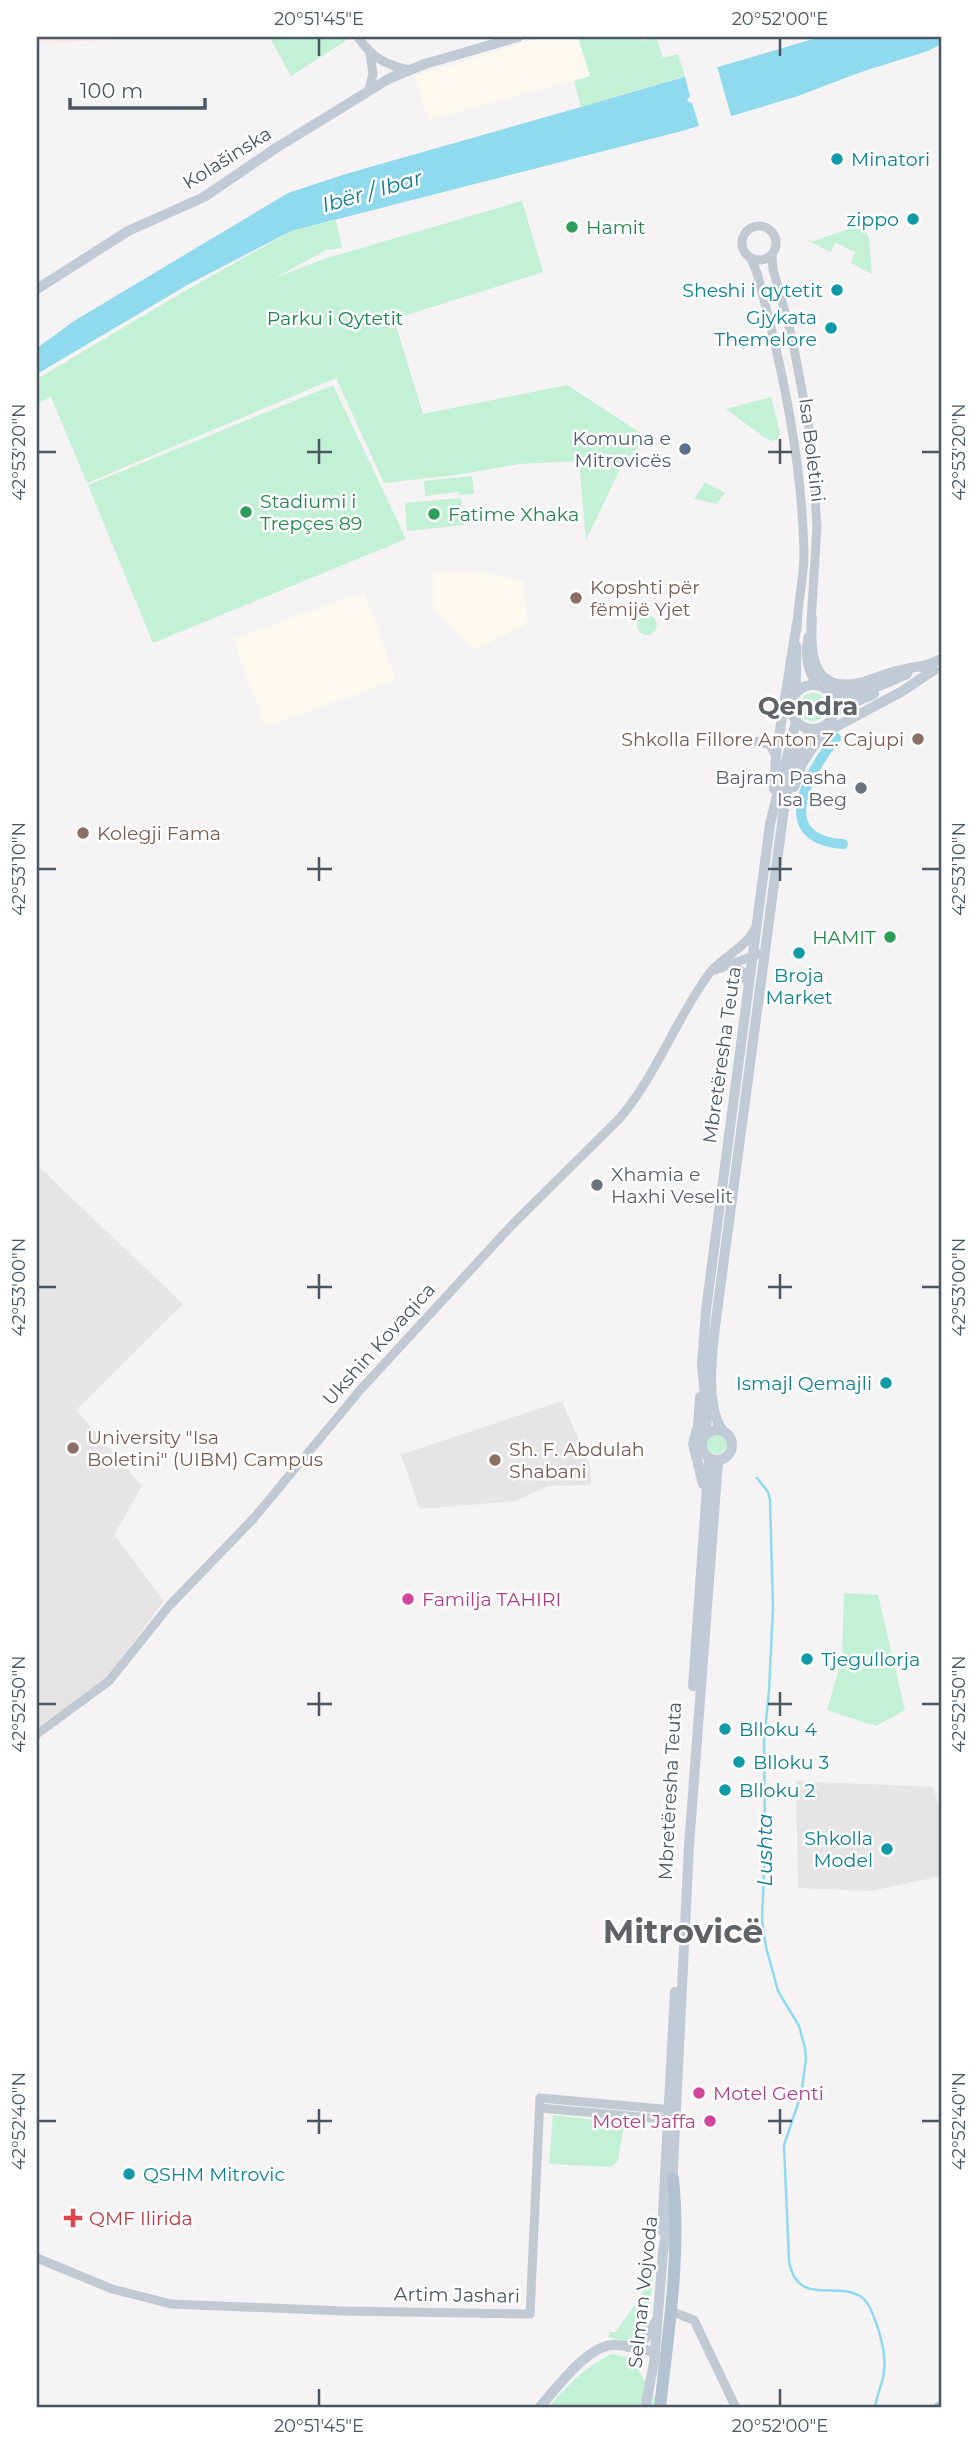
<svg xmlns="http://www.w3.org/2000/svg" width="978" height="2445" viewBox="0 0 978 2445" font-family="Montserrat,sans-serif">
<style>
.commercial{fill:#fdf9ef}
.education{fill:#e6e4e5}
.medical{fill:#fce8e6}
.green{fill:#c3f1d5}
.water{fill:#90daee}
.pier{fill:#f5f3f3}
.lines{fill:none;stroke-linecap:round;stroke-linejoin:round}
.stream{stroke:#90daee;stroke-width:2.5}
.canal{stroke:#90daee;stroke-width:10}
.tertiary{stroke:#c1cad2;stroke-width:9}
.secondary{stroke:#c1cbd6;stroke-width:10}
.primary{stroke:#b3c2d1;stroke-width:12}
.ticks{fill:none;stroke:#4a5661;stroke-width:2.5}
.culture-dot{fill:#0f9aa8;stroke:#fff;stroke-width:2.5}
.leisure-dot{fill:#2e9e5b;stroke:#fff;stroke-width:2.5}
.service-dot{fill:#5c6f8a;stroke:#fff;stroke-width:2.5}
.education-dot{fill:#8d6e63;stroke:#fff;stroke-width:2.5}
.worship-dot{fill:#6b7280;stroke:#fff;stroke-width:2.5}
.hotel-dot{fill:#d1479c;stroke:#fff;stroke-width:2.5}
.health-dot{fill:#e0444e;stroke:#fff;stroke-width:2.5}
.labels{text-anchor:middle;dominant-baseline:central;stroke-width:5;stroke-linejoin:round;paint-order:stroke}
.street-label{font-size:19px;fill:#4a5661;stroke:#fff}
.culture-label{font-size:19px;fill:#0d838f;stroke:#fff;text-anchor:start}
.leisure-label{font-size:19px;fill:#27864d;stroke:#fff;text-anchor:start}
.park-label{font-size:19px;fill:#17864f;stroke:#fff}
.service-label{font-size:19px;fill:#4e5e75;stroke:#fff;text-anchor:end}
.education-label{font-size:19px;fill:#785e54;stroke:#fff;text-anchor:start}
.worship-label{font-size:19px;fill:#5b616d;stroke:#fff;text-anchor:end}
.hotel-label{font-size:19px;fill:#b23c85;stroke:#fff;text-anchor:start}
.health-label{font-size:19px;fill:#be3a42;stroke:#fff;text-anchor:start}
.water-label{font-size:21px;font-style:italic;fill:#0c7c9b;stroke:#fff}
.district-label{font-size:26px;font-weight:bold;fill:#5f6368;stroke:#fff}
.town-label{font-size:33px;font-weight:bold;fill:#5f6368;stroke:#fff}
.neatline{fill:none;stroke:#4a5661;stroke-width:2.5}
.ticks-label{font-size:18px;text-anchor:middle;fill:#4a5661}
</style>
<rect width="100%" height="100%" fill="#f5f3f3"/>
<g class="commercial">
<polygon points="544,37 578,37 590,76 428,120 415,76"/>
<polygon points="433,571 485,573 524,581 527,624 475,650 433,609"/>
<polygon points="364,592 396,680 265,727 233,639"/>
</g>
<g class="education">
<polygon points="37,1165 183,1304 76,1410 142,1486 114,1535 164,1601 106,1679 37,1727"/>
<polygon points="562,1401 590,1466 591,1485 548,1486 516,1501 420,1509 401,1455"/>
<polygon points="796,1781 933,1787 941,1813 941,1876 871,1891 798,1888"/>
</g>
<polygon class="medical" points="37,37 187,37 37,43"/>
<g class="green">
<polygon points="276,37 348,37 344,42 291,76 270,38"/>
<polygon points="578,37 640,37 642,41 656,37 663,58 678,54 685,76 581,107 574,81 590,76"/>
<polygon points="522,201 543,272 394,319 423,414 567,385 647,437 622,465 586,540 579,461 519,464 463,474 384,483 336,378 87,483 51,397 37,404 37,379 178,295 291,231 336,220 342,248 326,250 275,278 324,259"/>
<polygon points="863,224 869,239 872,274 851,263 855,252 836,243 830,252 811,242"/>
<polygon points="333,385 406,539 153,643 88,485"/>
<polygon points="771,397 780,432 778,439 772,441 765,438 726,409"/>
<polygon points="472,476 474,494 459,495 458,492 425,496 424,481"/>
<polygon points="705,482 725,493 717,504 694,499"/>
<polygon points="461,498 464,525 407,531 405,503"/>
<circle cx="647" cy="625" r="10"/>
<circle cx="813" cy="707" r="14"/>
<circle cx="717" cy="1444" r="10"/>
<polygon points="844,1593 878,1595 905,1710 876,1726 827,1710 842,1658"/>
<polygon points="553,2115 624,2123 618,2161 611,2167 549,2164"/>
<polygon points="644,2269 653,2271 648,2329 636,2342 623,2341 608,2337 610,2332 616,2332 643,2293 639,2289 643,2282 636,2278"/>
<path d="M612 2354 631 2358 656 2400 655 2408H548C567 2386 585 2366 612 2354Z"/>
</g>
<polygon class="water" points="820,37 941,37 941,44 928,51 861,72 798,96 682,131 291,231 189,284 37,374 37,348 74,321 288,193 349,173 581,107"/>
<polygon class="pier" points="716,63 732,119 700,129 692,103 687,101 690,96 684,73"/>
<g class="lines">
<path class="stream" d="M757 1478 768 1492 770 1500 773 1608 769 1691 764 1741 765 1847 762 1920 766 1947 778 1991 799 2026 805 2048 806 2059 801 2095 784 2145 789 2261C797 2307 835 2281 860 2296 870 2302 874 2318 878 2328 882 2342 886 2357 884 2371 883 2384 876 2396 875 2408"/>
<path class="canal" d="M836 738C809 772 770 839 843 844"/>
<g class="tertiary">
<path d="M358 37C371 57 386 65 409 70"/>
<polyline points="369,89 373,74 370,54"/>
<circle cx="759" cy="243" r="17"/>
<polyline points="772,255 773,269 792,338 811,438 817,527 811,623"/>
<path d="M751 259 757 273C782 366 802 458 804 554 804 579 797 604 797 629"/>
<path d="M808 637C805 656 806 669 817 685"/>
<polyline points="796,692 797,646"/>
<polyline points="729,965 742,971 749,986"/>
<polyline points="715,970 764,952"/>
<path d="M37 1734 109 1681 169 1606 254 1518 361 1389 512 1225 619 1119C656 1076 675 1021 708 975 721 957 746 948 754 930"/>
<polyline points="540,2108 674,2120"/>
<polyline points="37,2258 112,2289 171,2304 344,2311 530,2314 540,2098 673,2110"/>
<polyline points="670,2311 694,2320 736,2408"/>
</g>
<g class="secondary">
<polyline points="37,289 128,231 204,197 276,148 390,78 425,64 518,37"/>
<path d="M812 618C810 648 810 690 853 684 866 683 877 676 890 673 902 669 915 667 927 665"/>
<polyline points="922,667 941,659"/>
<circle cx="813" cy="707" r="22"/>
<path d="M827 689C854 702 882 684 907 674"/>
<polyline points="835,711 874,694"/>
<polyline points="757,742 770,744 776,755"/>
<polyline points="794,787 802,764 813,747 826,732 901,692 934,670"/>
<polyline points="774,789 776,755 797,623"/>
<polyline points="700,1397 698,1426 693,1444 703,1484"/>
<circle cx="717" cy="1445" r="15"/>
<path d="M724 1432C703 1408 713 1342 717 1312L785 801C791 773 794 750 814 729"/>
<polyline points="704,1437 707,1420 702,1364 706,1310 770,824 796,722"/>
<polyline points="693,1686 709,1458"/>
<polyline points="672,2188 689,1846 718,1461"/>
<polyline points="662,2231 675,1992"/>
<polyline points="628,2347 645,2339 656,2321"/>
<path d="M539 2408C556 2389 586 2347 612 2345 626 2344 641 2349 655 2352"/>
<polyline points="645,2408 654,2363 663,2252 671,2204"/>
</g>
<g class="primary">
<path d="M660 2408C668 2333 681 2255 673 2179"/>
<polyline points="939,2408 941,2408"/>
</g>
</g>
<path class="ticks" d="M319 38V56M780 38V56M319 439V464M780 439V464M38 452H56M307 452H332M768 452H792M922 452H940M319 857V881M780 857V881M38 869H56M307 869H332M768 869H792M922 869H940M319 1274V1299M780 1274V1299M38 1287H56M307 1287H332M768 1287H792M922 1287H940M319 1692V1716M780 1692V1716M38 1704H56M307 1704H332M768 1704H792M922 1704H940M319 2109V2134M780 2109V2134M38 2121H56M307 2121H332M768 2121H792M922 2121H940M319 2389V2406M780 2389V2406"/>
<g class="culture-dot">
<circle cx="837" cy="159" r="7"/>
<circle cx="913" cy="219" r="7"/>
<circle cx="837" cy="290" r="7"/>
<circle cx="831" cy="328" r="7"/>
<circle cx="799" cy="953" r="7"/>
<circle cx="886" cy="1383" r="7"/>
<circle cx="807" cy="1659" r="7"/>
<circle cx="725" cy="1729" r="7"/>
<circle cx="739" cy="1762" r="7"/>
<circle cx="725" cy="1790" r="7"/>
<circle cx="887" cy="1849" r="7"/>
<circle cx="129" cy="2174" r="7"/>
</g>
<g class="leisure-dot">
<circle cx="572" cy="227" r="7"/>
<circle cx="246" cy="512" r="7"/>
<circle cx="434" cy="514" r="7"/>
<circle cx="890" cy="937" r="7"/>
</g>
<circle class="service-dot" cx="685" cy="449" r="7"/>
<g class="education-dot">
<circle cx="576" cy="598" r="7"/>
<circle cx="918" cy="739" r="7"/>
<circle cx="83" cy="833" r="7"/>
<circle cx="73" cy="1448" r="7"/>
<circle cx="495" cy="1460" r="7"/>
</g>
<g class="worship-dot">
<circle cx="861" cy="788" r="7"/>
<circle cx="597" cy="1185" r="7"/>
</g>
<g class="hotel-dot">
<circle cx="408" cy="1599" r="7"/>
<circle cx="699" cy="2093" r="7"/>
<circle cx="710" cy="2121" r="7"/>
</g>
<path class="health-dot" d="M69.5 2207.5h7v7h7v7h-7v7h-7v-7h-7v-7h7z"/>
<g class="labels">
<g class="street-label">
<text transform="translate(227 158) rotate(-32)">Kolašinska</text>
<text transform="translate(812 450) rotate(83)">Isa Boletini</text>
<text transform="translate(722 1055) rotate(-82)">Mbretëresha Teuta</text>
<text transform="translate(379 1344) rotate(-48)">Ukshin Kovaqica</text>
<text transform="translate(670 1791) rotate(-87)">Mbretëresha Teuta</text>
<text transform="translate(643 2292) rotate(-84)">Selman Vojvoda</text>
<text transform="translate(457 2295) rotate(1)">Artim Jashari</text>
</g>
<g class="culture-label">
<text x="851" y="159">Minatori</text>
<text x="899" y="219" text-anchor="end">zippo</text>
<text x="823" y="290" text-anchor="end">Sheshi i qytetit</text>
<text x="817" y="317" text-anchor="end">Gjykata<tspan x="817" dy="22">Themelore</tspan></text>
<text x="799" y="975" text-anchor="middle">Broja<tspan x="799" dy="22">Market</tspan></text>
<text x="872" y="1383" text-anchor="end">Ismajl Qemajli</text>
<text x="821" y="1659">Tjegullorja</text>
<text x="739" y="1729">Blloku 4</text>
<text x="753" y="1762">Blloku 3</text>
<text x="739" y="1790">Blloku 2</text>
<text x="873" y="1838" text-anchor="end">Shkolla<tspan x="873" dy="22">Model</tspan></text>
<text x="143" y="2174">QSHM Mitrovic</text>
</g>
<g class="leisure-label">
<text x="586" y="227">Hamit</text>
<text x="260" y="501">Stadiumi i<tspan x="260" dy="22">Trepçes 89</tspan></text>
<text x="448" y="514">Fatime Xhaka</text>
<text x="876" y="937" text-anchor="end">HAMIT</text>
</g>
<g class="park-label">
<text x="335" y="318">Parku i Qytetit</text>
</g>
<g class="service-label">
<text x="671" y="438">Komuna e<tspan x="671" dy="22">Mitrovicës</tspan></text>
</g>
<g class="education-label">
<text x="590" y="587">Kopshti për<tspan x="590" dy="22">fëmijë Yjet</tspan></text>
<text x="904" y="739" text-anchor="end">Shkolla Fillore Anton Z. Cajupi</text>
<text x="97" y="833">Kolegji Fama</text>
<text x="87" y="1437">University "Isa<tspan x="87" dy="22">Boletini" (UIBM) Campus</tspan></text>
<text x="509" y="1449">Sh. F. Abdulah<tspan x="509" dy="22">Shabani</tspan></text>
</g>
<g class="worship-label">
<text x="847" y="777">Bajram Pasha<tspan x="847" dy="22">Isa Beg</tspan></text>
<text x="611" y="1174" text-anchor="start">Xhamia e<tspan x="611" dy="22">Haxhi Veselit</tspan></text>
</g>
<g class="hotel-label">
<text x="422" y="1599">Familja TAHIRI</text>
<text x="713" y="2093">Motel Genti</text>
<text x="696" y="2121" text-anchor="end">Motel Jaffa</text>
</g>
<g class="health-label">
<text x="89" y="2218">QMF Ilirida</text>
</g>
<g class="water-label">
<text transform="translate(372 191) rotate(-16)">Ibër / Ibar</text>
<text transform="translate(764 1850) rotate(-90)">Lushta</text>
</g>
<g class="district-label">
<text x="808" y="706">Qendra</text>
</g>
<g class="town-label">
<text x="683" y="1931">Mitrovicë</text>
</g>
</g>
<rect width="978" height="2445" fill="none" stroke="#ffffff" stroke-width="77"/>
<path d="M70 98v10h135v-10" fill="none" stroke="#4a5661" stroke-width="3.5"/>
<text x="80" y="98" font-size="21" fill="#4a5661" stroke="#ffffff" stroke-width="5" paint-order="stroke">100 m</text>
<rect x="38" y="38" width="902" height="2368" class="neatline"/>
<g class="ticks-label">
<text x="319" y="25">20°51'45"E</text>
<text x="780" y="25">20°52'00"E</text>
<text transform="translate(19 452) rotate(-90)" y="6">42°53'20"N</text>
<text transform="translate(959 452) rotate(-90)" y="6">42°53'20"N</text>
<text transform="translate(19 869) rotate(-90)" y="6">42°53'10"N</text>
<text transform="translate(959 869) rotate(-90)" y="6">42°53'10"N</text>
<text transform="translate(19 1287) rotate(-90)" y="6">42°53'00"N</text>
<text transform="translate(959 1287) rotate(-90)" y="6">42°53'00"N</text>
<text transform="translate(19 1704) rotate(-90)" y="6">42°52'50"N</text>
<text transform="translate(959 1704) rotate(-90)" y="6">42°52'50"N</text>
<text transform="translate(19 2121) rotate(-90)" y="6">42°52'40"N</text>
<text transform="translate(959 2121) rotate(-90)" y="6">42°52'40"N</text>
<text x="319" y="2432">20°51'45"E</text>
<text x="780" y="2432">20°52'00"E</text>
</g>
</svg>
